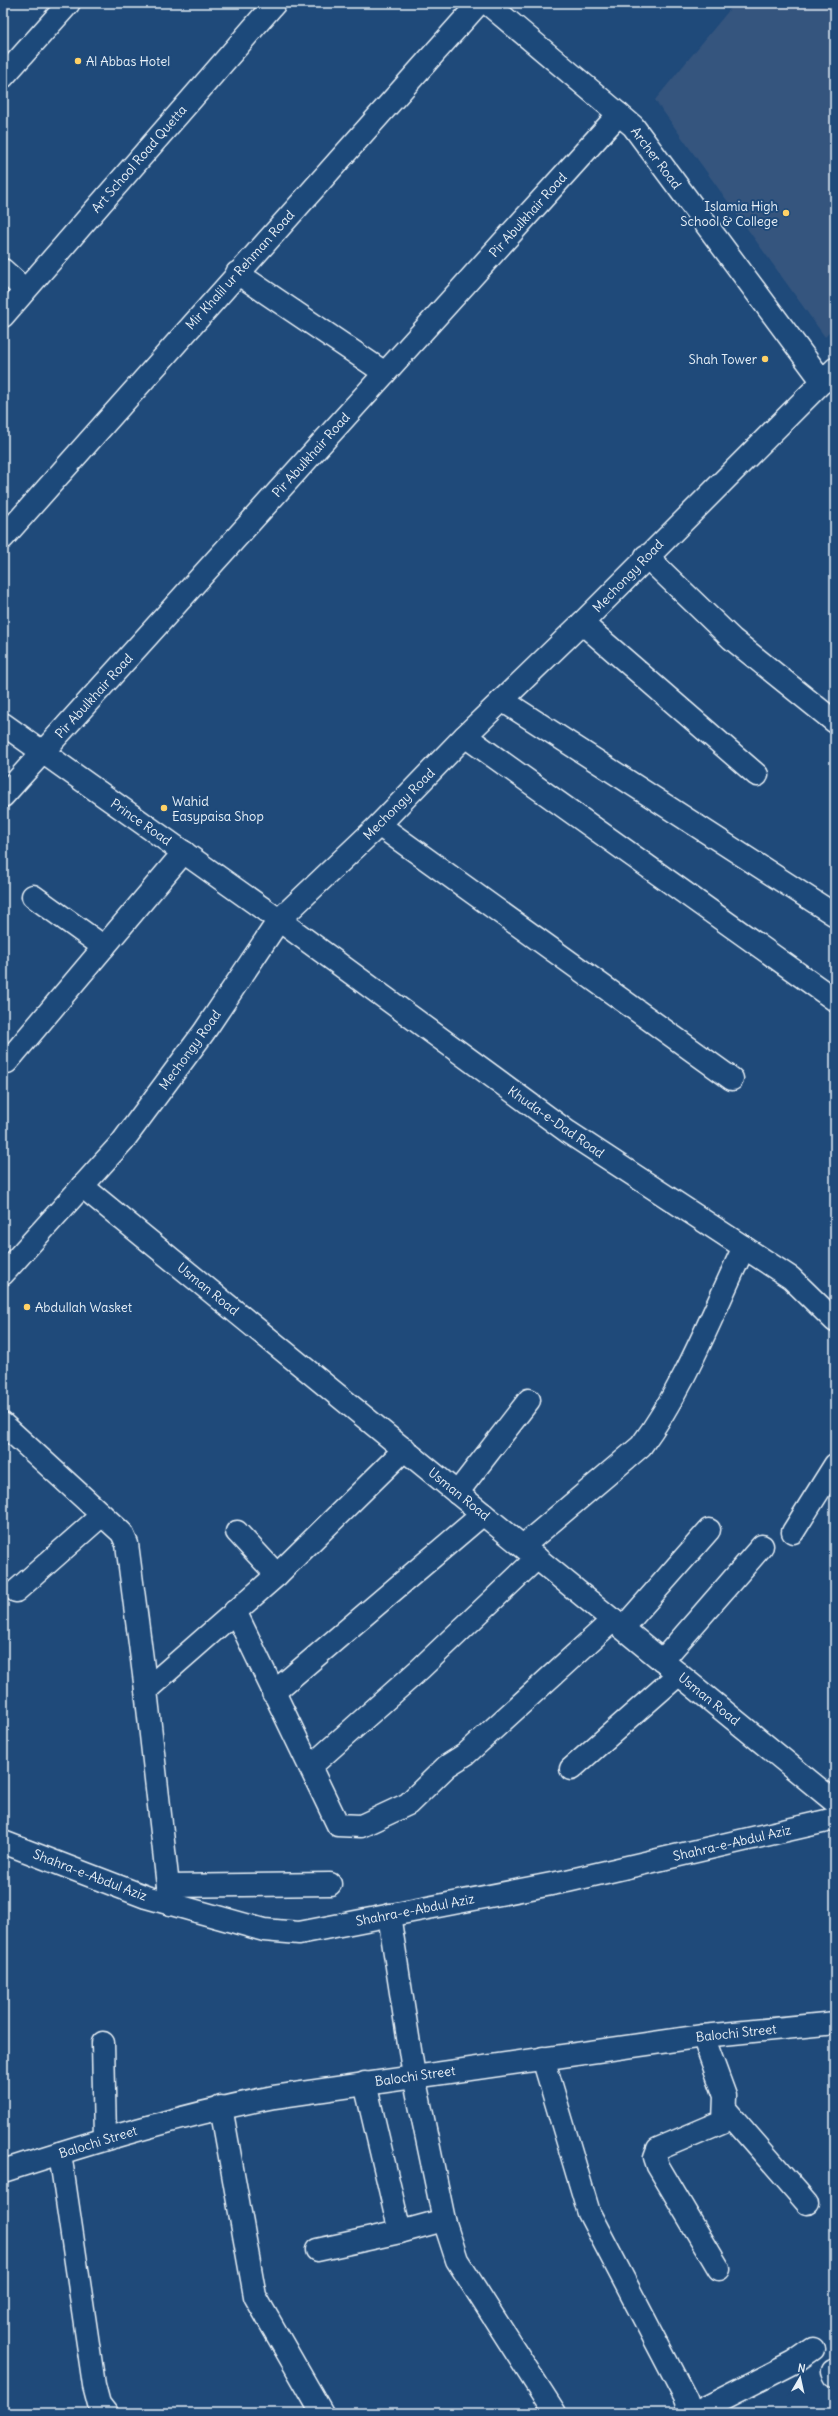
<svg xmlns="http://www.w3.org/2000/svg" width="838" height="2416" viewBox="0 0 838 2416" font-family="Delius,sans-serif">
<style>
.built{fill:#35557e}
.lines{fill:none;stroke-linecap:round;stroke-linejoin:round}
.minor-casing{stroke:#e8f1f8;stroke-width:25}
.minor{stroke:#1f4a7a;stroke-width:22}
.poi-dot{fill:#ffd166;stroke:#1f4a7a;stroke-width:1.5}
.labels{text-anchor:middle;dominant-baseline:central;stroke-width:4;stroke-linejoin:round;paint-order:stroke}
.poi-label{font-size:13px;fill:#e8f1f8;stroke:#1f4a7a;text-anchor:start}
.street-label{font-size:13px;fill:#e8f1f8;stroke:#1f4a7a}
</style>
<rect width="100%" height="100%" fill="#1f4a7a"/>
<filter id="ink" filterUnits="userSpaceOnUse"><feTurbulence type="fractalNoise" baseFrequency=".025" numOctaves="2"/><feDisplacementMap in="SourceGraphic" scale="8" xChannelSelector="R" yChannelSelector="G"/><feConvolveMatrix kernelMatrix="1 2 1 2 8 2 1 2 1" color-interpolation-filters="sRGB"/></filter>
<g filter="url(#ink)">
<polygon class="built" points="735,3 835,3 835,327 825,337 655,100"/>
<g class="lines">
<defs>
<g id="minor">
<polyline points="487,3 633,126 823,382"/>
<polyline points="3,77 69,3"/>
<polyline points="3,270 25,290"/>
<polyline points="237,273 385,373"/>
<polyline points="3,316 275,3"/>
<polyline points="3,538 479,3"/>
<polyline points="646,556 732,639 835,722"/>
<polyline points="582,623 757,775"/>
<polyline points="502,700 835,915"/>
<polyline points="3,724 279,920 568,1132 791,1278 835,1321"/>
<polyline points="465,736 835,1000"/>
<polyline points="3,796 619,114"/>
<polyline points="379,825 732,1079"/>
<polyline points="33,896 104,947"/>
<polyline points="7,1062 184,852"/>
<polyline points="82,1186 835,1802"/>
<polyline points="3,1274 123,1141 204,1032 279,920 379,825 465,736 582,623 835,369"/>
<polyline points="3,1424 122,1533 127,1544 146,1690 170,1904"/>
<polyline points="457,1493 529,1400"/>
<polyline points="237,1532 277,1575"/>
<polyline points="793,1532 835,1465"/>
<path d="M523 1546 641 1446C685 1387 712 1314 744 1247"/>
<polyline points="16,1591 102,1515"/>
<polyline points="235,1611 338,1825 361,1826 408,1804 447,1766 466,1754 613,1620"/>
<polyline points="623,1628 709,1530"/>
<polyline points="662,1661 762,1546"/>
<polyline points="146,1690 277,1575 405,1449"/>
<polyline points="273,1693 483,1514"/>
<polyline points="310,1767 421,1668 537,1558"/>
<polyline points="571,1769 679,1674"/>
<polyline points="3,1842 146,1897 264,1930 299,1933 567,1881 835,1819"/>
<polyline points="168,1886 330,1884"/>
<polyline points="389,1915 414,2076 444,2220 457,2260 555,2413"/>
<polyline points="703,2036 725,2096 724,2121 658,2149 655,2157 658,2166 719,2269"/>
<polyline points="103,2043 105,2138"/>
<polyline points="543,2058 589,2213 686,2399 691,2413"/>
<polyline points="365,2083 400,2232"/>
<polyline points="221,2107 255,2296 322,2413"/>
<polyline points="726,2110 807,2203"/>
<polyline points="60,2153 94,2385 99,2404 106,2413"/>
<path d="M3 2171C93 2142 182 2115 274 2097L703 2036 835 2023"/>
<polyline points="317,2250 400,2232 444,2220"/>
<polyline points="833,2371 835,2375"/>
<polyline points="695,2413 793,2363 813,2349"/>
</g>
</defs>
<use href="#minor" class="minor-casing"/>
<use href="#minor" class="minor"/>
</g>
</g>
<g class="poi-dot">
<circle cx="78" cy="61" r="4"/>
<circle cx="786" cy="213" r="4"/>
<circle cx="765" cy="359" r="4"/>
<circle cx="164" cy="808" r="4"/>
<circle cx="27" cy="1307" r="4"/>
</g>
<g class="labels">
<g class="poi-label">
<text x="86" y="61">Al Abbas Hotel</text>
<text x="778" y="206" text-anchor="end">Islamia High<tspan x="778" dy="15">School &amp; College</tspan></text>
<text x="757" y="359" text-anchor="end">Shah Tower</text>
<text x="172" y="801">Wahid<tspan x="172" dy="15">Easypaisa Shop</tspan></text>
<text x="35" y="1307">Abdullah Wasket</text>
</g>
<g class="street-label">
<text transform="translate(656 158) rotate(53)">Archer Road</text>
<text transform="translate(139 159) rotate(-49)">Art School Road Quetta</text>
<text transform="translate(528 215) rotate(-48)">Pir Abulkhair Road</text>
<text transform="translate(240 270) rotate(-48)">Mir Khalil ur Rehman Road</text>
<text transform="translate(311 455) rotate(-48)">Pir Abulkhair Road</text>
<text transform="translate(628 576) rotate(-46)">Mechongy Road</text>
<text transform="translate(94 696) rotate(-48)">Pir Abulkhair Road</text>
<text transform="translate(399 804) rotate(-45)">Mechongy Road</text>
<text transform="translate(141 822) rotate(35)">Prince Road</text>
<text transform="translate(190 1050) rotate(-54)">Mechongy Road</text>
<text transform="translate(556 1122) rotate(35)">Khuda-e-Dad Road</text>
<text transform="translate(208 1289) rotate(39)">Usman Road</text>
<text transform="translate(459 1494) rotate(39)">Usman Road</text>
<text transform="translate(709 1699) rotate(39)">Usman Road</text>
<text transform="translate(732 1843) rotate(-13)">Shahra-e-Abdul Aziz</text>
<text transform="translate(90 1875) rotate(21)">Shahra-e-Abdul Aziz</text>
<text transform="translate(415 1910) rotate(-11)">Shahra-e-Abdul Aziz</text>
<text transform="translate(736 2033) rotate(-6)">Balochi Street</text>
<text transform="translate(415 2076) rotate(-8)">Balochi Street</text>
<text transform="translate(98 2142) rotate(-17)">Balochi Street</text>
</g>
</g>
<rect width="838" height="2416" fill="none" stroke="#1f4a7a" stroke-width="16"/>
<rect x="8" y="8" width="822" height="2400" fill="none" stroke="#e8f1f8" stroke-width="1.5" filter="url(#ink)"/>
<g transform="translate(800 2378) rotate(9)" stroke="#1f4a7a" stroke-width="3" paint-order="stroke">
<path d="M0-3L7 15L0 10L-7 15Z" fill="#e8f1f8"/>
<text y="-6" font-size="11" font-weight="bold" text-anchor="middle" fill="#e8f1f8">N</text>
</g>
</svg>
